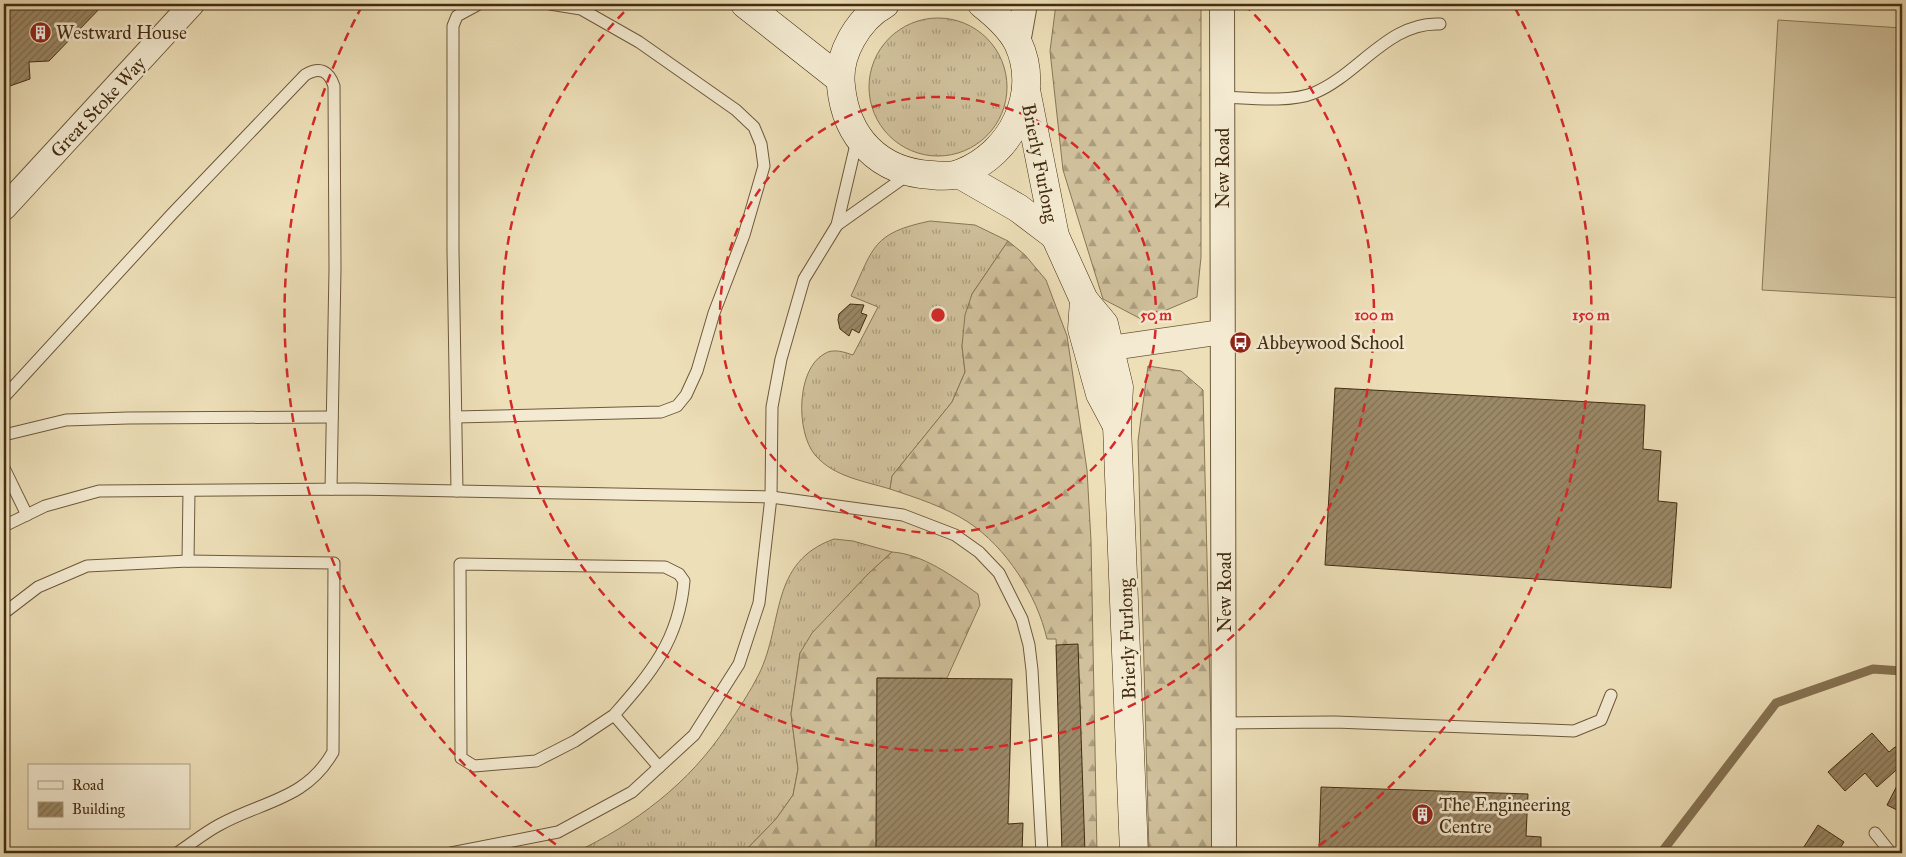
<svg xmlns="http://www.w3.org/2000/svg" width="1906" height="857" viewBox="0 0 1906 857" font-family="'IM FELL Great Primer',serif">
<style>
.grass{fill:url(#grass-tufts);stroke:#8a7656}
.forest{fill:url(#forest-firs);stroke:#8a7656}
.garden{fill:#d0c19c;stroke:#8a7656}
.lines{fill:none;stroke-linecap:round;stroke-linejoin:round}
.stream{stroke:#867353;stroke-width:9}
.building{fill:url(#building-hatch);stroke:#432c11}
.lane-casing{stroke:#6e593b;stroke-width:13}
.street-casing{stroke:#6e593b;stroke-width:26}
.secondary-casing{stroke:#432c11;stroke-width:29}
.lane{stroke:#f3ead1;stroke-width:11}
.street{stroke:#f3ead1;stroke-width:24}
.secondary{stroke:#f3ead1;stroke-width:28}
.ring{fill:none;stroke:#d62828;stroke-width:2.5;stroke-dasharray:9 6}
.labels{text-anchor:middle;dominant-baseline:central;stroke-width:5;stroke-linejoin:round;paint-order:stroke}
.poi-label{font-size:19px;fill:#432c11;stroke:#f3ead1;text-anchor:start}
.street-label{font-size:19px;fill:#432c11;stroke:#f3ead1}
.centre{fill:#d62828;stroke:#f3ead1;stroke-width:2.5}
.ring-label{font-size:15px;text-anchor:middle;font-weight:bold;fill:#d62828;stroke:#f3ead1;stroke-width:5;stroke-linejoin:round;paint-order:stroke}
</style>
<defs>
<pattern id="grass-tufts" width="24" height="20" patternUnits="userSpaceOnUse" patternTransform="scale(1.25)"><rect width="24" height="20" fill="#d0c19c"/><path d="M3 7l-1-3M5 7V3M7 7l1-3M15 17l-1-3M17 17v-4M19 17l1-3" fill="none" stroke="#aa9d7e"/></pattern>
<pattern id="forest-firs" width="22" height="20" patternUnits="userSpaceOnUse" patternTransform="scale(1.25)"><rect width="22" height="20" fill="#d0c19c"/><path d="M5 1l3.5 6h-7zM16 11l3.5 6h-7z" fill="#aa9d7e"/></pattern>
<pattern id="building-hatch" width="6" height="6" patternUnits="userSpaceOnUse" patternTransform="scale(1.25)"><rect width="6" height="6" fill="#9b8968"/><path d="M-1 1l2-2M0 6l6-6M5 7l2-2" fill="none" stroke="#807054"/></pattern>
</defs>
<rect width="100%" height="100%" fill="#eddfb8"/>
<filter id="stains"><feTurbulence type="fractalNoise" baseFrequency=".004" numOctaves="4"/><feColorMatrix values="0 0 0 0 .2 0 0 0 0 .09 0 0 0 0 .02 0 0 0 .5 -.17"/></filter>
<radialGradient id="worn" r=".72"><stop offset=".6" stop-color="#630" stop-opacity="0"/><stop offset="1" stop-color="#630" stop-opacity=".3"/></radialGradient>
<g class="grass">
<circle cx="938" cy="87" r="69"/>
<path d="M930 221 975 225 1008 241 972 294 962 346 965 372 952 402 892 476 890 489C864 481 834 477 815 455 796 432 796 370 824 354 833 348 844 352 853 355L878 307 851 296C874 246 873 233 930 221Z"/>
<path d="M834 539 853 541 892 552 868 574 800 653 791 714 798 769 793 795 776 819 743 853H574C635 824 689 784 727 726 738 710 750 692 759 674 784 623 769 562 834 539Z"/>
</g>
<g class="forest">
<polygon points="1056,4 1201,4 1201,257 1197,297 1143,320 1103,299 1063,170 1050,51"/>
<path d="M1008 241 1025 255 1046 280 1067 336 1087 470 1091 541 1097 853H1070L1056 639H1047C1037 595 1006 547 968 522 945 507 917 498 890 489L892 476 952 402 965 372 962 346 965 315 972 294Z"/>
<polygon points="1148,366 1181,371 1203,390 1214,853 1149,853 1138,441"/>
<path d="M892 552C923 554 954 577 978 594L980 605 947 678H877L876 853H743L776 819 793 795 798 769 791 714 800 653 812 633 868 574Z"/>
</g>
<polygon class="garden" points="1778,20 1902,28 1902,298 1762,290"/>
<g class="lines">
<polyline class="stream" points="1661,853 1776,703 1873,669 1902,671"/>
</g>
<g class="building">
<polygon points="4,4 104,4 49,61 29,62 30,79 4,88"/>
<polygon points="850,304 864,305 861,313 867,315 859,333 852,329 849,336 840,329 838,320 839,314"/>
<polygon points="1335,388 1645,405 1643,449 1661,451 1658,501 1677,503 1671,588 1325,565"/>
<polygon points="1078,644 1085,853 1062,853 1056,645"/>
<polygon points="877,678 1012,679 1008,824 1023,823 1022,853 876,853"/>
<polygon points="1872,733 1889,752 1895,747 1902,747 1902,765 1877,787 1865,773 1845,791 1828,772"/>
<polygon points="1902,776 1902,820 1898,818 1901,812 1887,805"/>
<polygon points="1321,787 1528,794 1526,836 1541,837 1541,853 1319,853"/>
<polygon points="1818,825 1844,842 1837,853 1800,853"/>
</g>
<g class="lines">
<defs>
<g id="lane">
<path d="M1222 97C1248 98 1290 103 1314 93 1358 75 1389 21 1440 24"/>
<polyline points="837,225 909,174"/>
<path d="M4 397 172 214 305 75C320 66 329 71 334 86L335 269 331 489"/>
<polyline points="456,417 661,412 677,406 686,395 697,371 714,313 744,235 764,166 761,144 754,127 736,110 639,42 581,9 550,4"/>
<polyline points="4,435 66,420 128,418 332,417"/>
<polyline points="4,468 27,515"/>
<polyline points="457,491 453,251 453,26 457,16 479,4"/>
<polyline points="4,526 45,506 99,491 355,489 771,497 903,515 955,535 979,552 999,573 1022,619 1029,645 1032,670 1042,853"/>
<polyline points="188,561 189,491"/>
<path d="M4 613 38 587 87 566 188 561 334 563 333 752C306 800 262 801 219 825 204 833 191 844 177 853"/>
<path d="M614 715 575 741 536 761 474 766 461 758 460 564 665 567 679 574 684 581C679 640 651 673 614 715L659 767"/>
<polyline points="1224,723 1335,722 1574,731 1601,720 1611,695"/>
<polyline points="1875,833 1891,853"/>
<polyline points="451,853 558,832 632,792 694,735 739,664 759,603 771,497 772,407 781,359 804,279 837,225 857,140"/>
</g>
<g id="street">
<polyline points="1222,4 1224,853"/>
<polyline points="1018,43 1025,4"/>
<polyline points="4,208 192,4"/>
<polyline points="1111,348 1222,332"/>
</g>
<g id="secondary">
<polyline points="745,4 840,79"/>
<path d="M885 4C858 19 837 55 841 86 846 138 879 172 931 175 940 176 952 177 961 173 1011 154 1042 94 1018 43 1010 27 996 15 982 4"/>
<polyline points="1026,90 1055,236 1084,300 1104,324 1119,387 1117,425 1134,853"/>
<polyline points="959,174 1018,208 1055,236"/>
<polyline points="1084,300 1082,329 1100,394 1116,424"/>
</g>
</defs>
<use href="#lane" class="lane-casing"/>
<use href="#street" class="street-casing"/>
<use href="#secondary" class="secondary-casing"/>
<use href="#lane" class="lane"/>
<use href="#street" class="street"/>
<use href="#secondary" class="secondary"/>
</g>
<g class="ring">
<circle cx="938" cy="315" r="218"/>
<path d="M1244 4A436 436 0 1 1 632 4"/>
<path d="M568 853A653 653 0 0 1 361 8M1515 8A653 653 0 0 1 1308 853"/>
</g>
<defs>
<symbol id="building-disc" viewBox="-11 -11 22 22"><circle r="9.5" fill="#8f2418" stroke="#f3ead1"/><path d="M-4-6H4V6H1V3H-1V6H-4ZM-2.5-4.3h1.7v1.8h-1.7ZM.8-4.3h1.7v1.8H.8ZM-2.5-1h1.7V.8h-1.7ZM.8-1h1.7V.8H.8Z" fill="#fff"/></symbol>
<symbol id="bus-disc" viewBox="-11 -11 22 22"><circle r="9.5" fill="#8f2418" stroke="#f3ead1"/><path d="M-5-6H5V4H4V6H2V4H-2V6H-4V4H-5ZM-3.5-4V0h7V-4ZM-3.5 1.2v1.5H-2V1.2ZM2 1.2v1.5H3.5V1.2Z" fill="#fff"/></symbol>
</defs>
<g fill-rule="evenodd">
<use href="#building-disc" x="28" y="20" width="25" height="25"/>
<use href="#bus-disc" x="1228" y="330" width="25" height="25"/>
<use href="#building-disc" x="1410" y="802" width="25" height="25"/>
</g>
<g class="labels">
<g class="poi-label">
<text x="56" y="32">Westward House</text>
<text x="1257" y="342">Abbeywood School</text>
<text x="1439" y="804">The Engineering<tspan x="1439" dy="22">Centre</tspan></text>
</g>
<g class="street-label">
<text transform="translate(98 107) rotate(-47)">Great Stoke Way</text>
<text transform="translate(1040 163) rotate(79)">Brierly Furlong</text>
<text transform="translate(1222 168) rotate(-90)">New Road</text>
<text transform="translate(1224 592) rotate(-90)">New Road</text>
<text transform="translate(1127 639) rotate(-92)">Brierly Furlong</text>
</g>
</g>
<circle cx="938" cy="315" r="8" class="centre"/>
<g class="ring-label">
<text x="1156" y="320">50 m</text>
<text x="1374" y="320">100 m</text>
<text x="1591" y="320">150 m</text>
</g>
<rect width="1906" height="857" fill="none" stroke="#eddfb8" stroke-width="20"/>
<rect x="5" y="5" width="1896" height="847" fill="none" stroke="#432c11" stroke-width="2.5"/>
<rect x="10" y="10" width="1886" height="837" fill="none" stroke="#432c11"/>
<rect x="28" y="764" width="162" height="65" fill="#f3ead1" stroke="#ad9e84"/>
<rect x="38" y="781" width="25" height="8" fill="#f3ead1" stroke="#ad9e84"/>
<text x="72" y="790" font-size="15" fill="#432c11">Road</text>
<rect x="38" y="802" width="25" height="15" fill="url(#building-hatch)" stroke="#ad9e84"/>
<text x="72" y="814" font-size="15" fill="#432c11">Building</text>
<rect width="100%" height="100%" filter="url(#stains)"/>
<rect width="100%" height="100%" fill="url(#worn)"/>
</svg>
